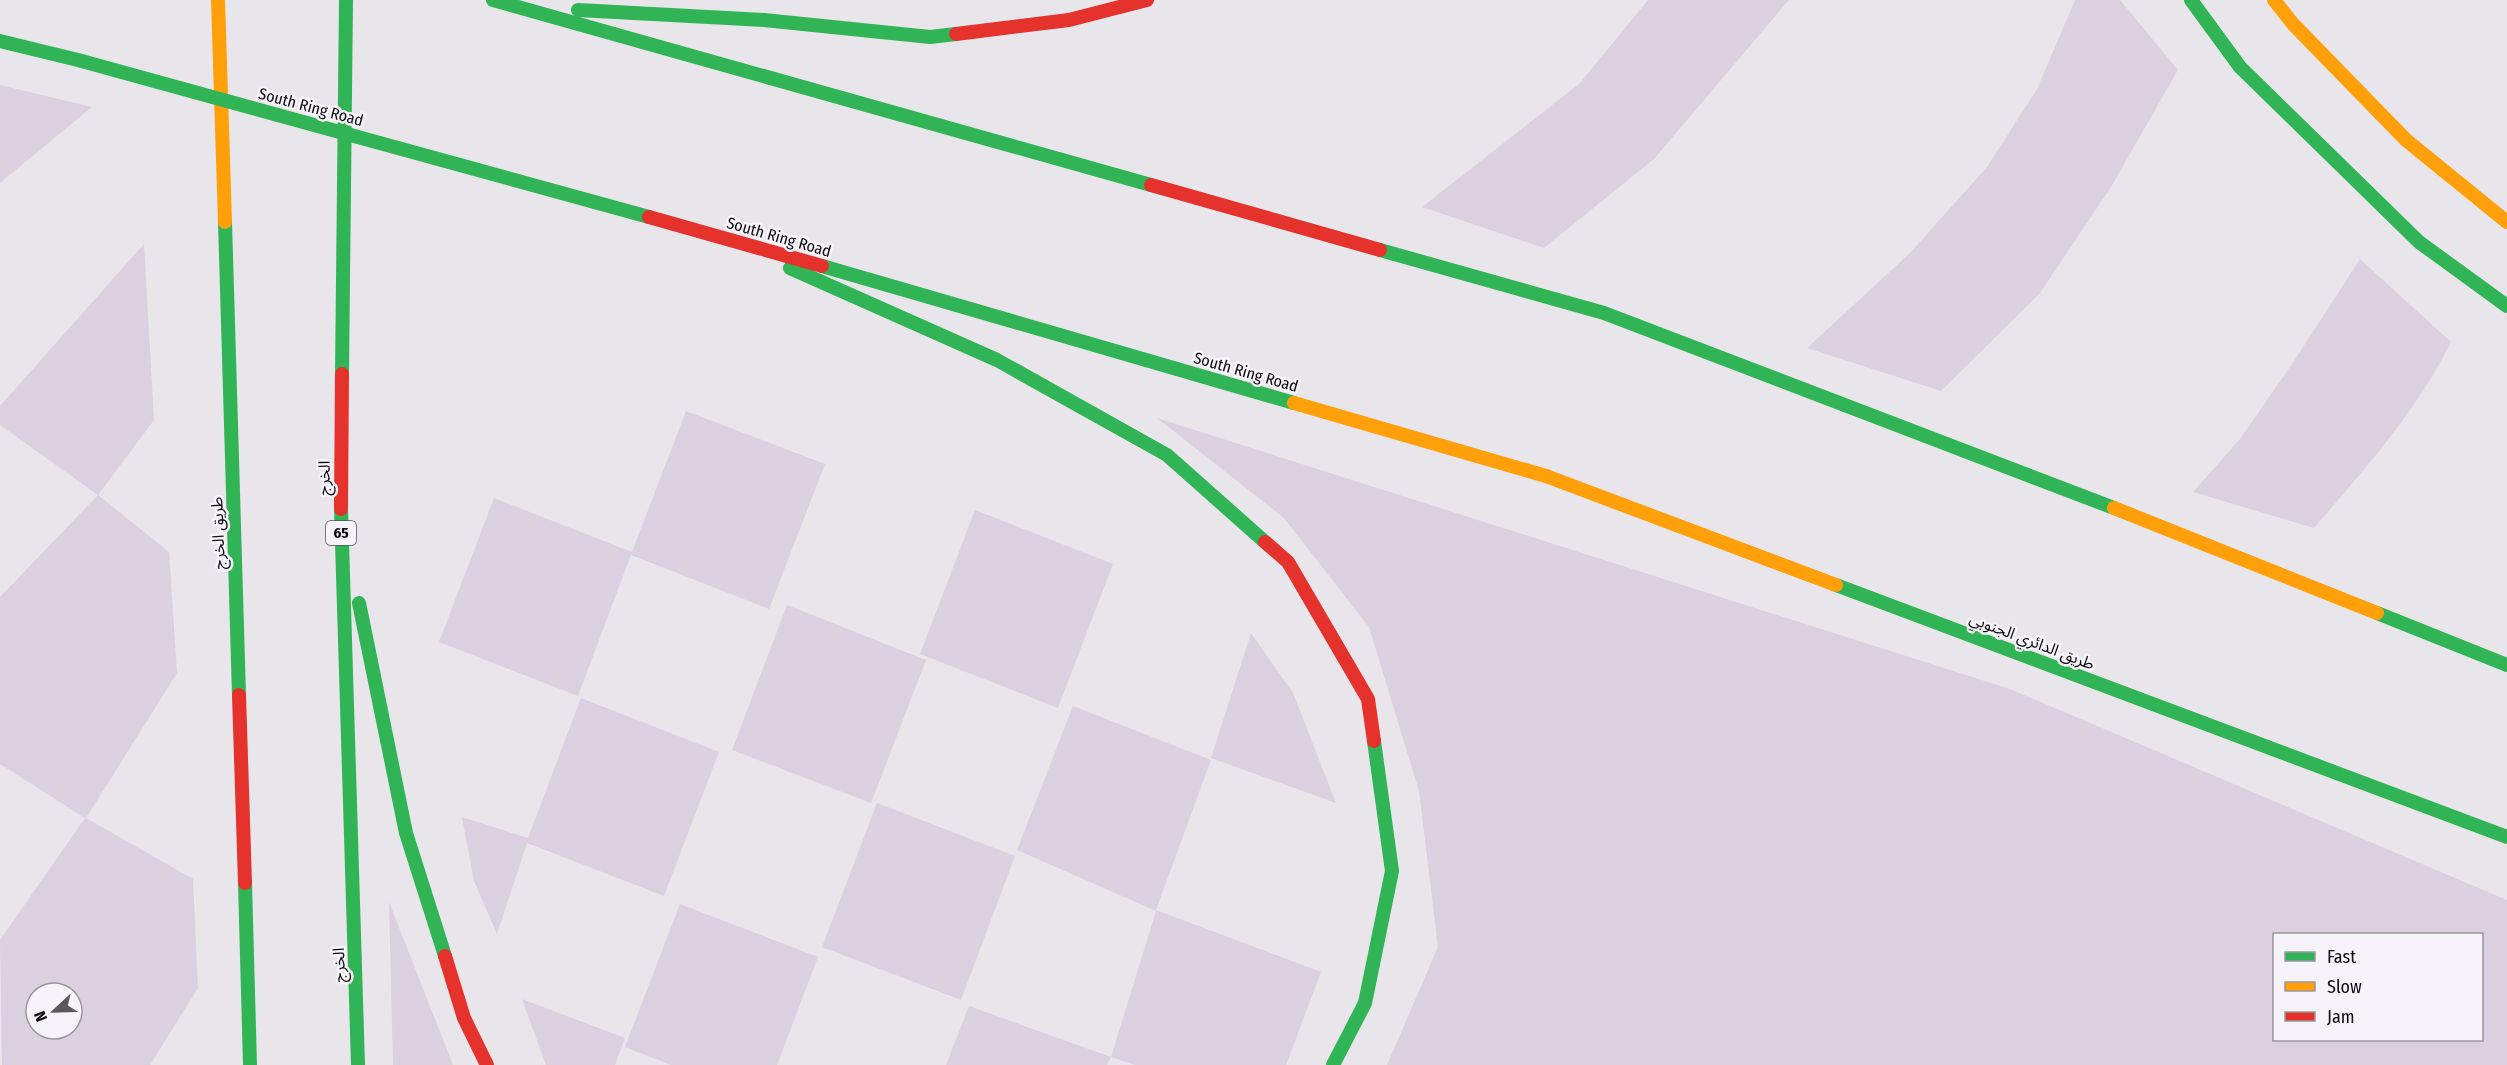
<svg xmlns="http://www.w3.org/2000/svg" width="2507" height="1065" viewBox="0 0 2507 1065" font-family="'Fira Sans Condensed','Noto Sans Arabic',sans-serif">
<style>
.green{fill:#dad0e0;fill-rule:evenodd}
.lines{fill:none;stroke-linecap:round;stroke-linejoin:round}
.fast{stroke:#30b455;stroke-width:14}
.slow{stroke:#ff9f0a;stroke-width:14}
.jam{stroke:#e5322d;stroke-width:14}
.fast-bridge{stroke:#30b455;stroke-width:14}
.slow-bridge{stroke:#ff9f0a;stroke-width:14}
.jam-bridge{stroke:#e5322d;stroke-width:14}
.labels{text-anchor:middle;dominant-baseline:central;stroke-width:5;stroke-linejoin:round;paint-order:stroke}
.shield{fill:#f7f3fa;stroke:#535155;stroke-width:1.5}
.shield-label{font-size:15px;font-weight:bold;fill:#0d0c0e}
.street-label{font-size:16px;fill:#0d0c0e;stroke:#f7f3fa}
</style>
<rect width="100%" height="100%" fill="#e9e6eb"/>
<g class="green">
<polygon points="1648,0 1789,0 1654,159 1544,248 1422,207 1579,84"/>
<polygon points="2075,0 2120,0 2178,70 2111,187 2040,293 1941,391 1807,348 1910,253 1987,167 2037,89"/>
<polygon points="0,85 92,107 0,183"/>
<path d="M144 244 154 420 98 495 169 552 177 673 86 818 193 879 198 988 150 1065H2L0 940 85 818 0 764V597L98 495 0 425V406ZM36 993H72V1029H36Z"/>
<path d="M2360 259 2451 342C2416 412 2365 469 2314 528L2193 492 2240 439 2294 361Z"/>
<polygon points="686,411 825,464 769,609 631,555 578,696 439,642 494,498 632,552"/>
<path d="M1157 418 2010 689 2507 900V1065H1387L1438 947 1419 791 1369 627 1284 518ZM2274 934H2482V1040H2274Z"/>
<polygon points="975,510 1113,564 1058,708 920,654"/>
<polygon points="787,605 926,660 871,803 732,750"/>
<polygon points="1251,633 1293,693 1336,803 1211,758"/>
<polygon points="581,698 719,752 664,896 527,843 497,934 474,881 462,817 528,838"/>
<polygon points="1073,706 1211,760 1156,910 1321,972 1286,1065 1135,1065 1111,1057 1107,1065 946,1065 969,1006 1111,1057 1156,911 1017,850"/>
<polygon points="877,803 1015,856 961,1000 822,947"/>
<polygon points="389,902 453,1065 393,1065"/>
<polygon points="680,904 818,957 777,1065 671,1065 625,1047"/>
<polygon points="522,999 625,1038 615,1065 546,1065"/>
</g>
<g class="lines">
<g class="fast">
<polyline points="493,0 1151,185"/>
<polyline points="2191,0 2240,67 2419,242 2507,306"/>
<polyline points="578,10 764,20 930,37 956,34"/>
<polyline points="225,222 239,695"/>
<polyline points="1380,250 1604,313 2114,508"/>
<polyline points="790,268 997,360 1167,455 1265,542"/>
<polyline points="342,374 346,0"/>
<polyline points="341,509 358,1065"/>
<polyline points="1836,585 2507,837"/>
<polyline points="359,603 406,833 445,956"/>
<polyline points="2377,613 2507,665"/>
<polyline points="245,883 250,1065"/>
<polyline points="1333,1065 1365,1003 1392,871 1374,741"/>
</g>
<g class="slow">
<polyline points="218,0 225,222"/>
<polyline points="2274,0 2293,24 2406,140 2507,222"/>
<polyline points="1546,476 1836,585"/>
<polyline points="2114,508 2377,613"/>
</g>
<g class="jam">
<polyline points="956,34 1069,20 1147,0"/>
<polyline points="1151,185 1380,250"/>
<polyline points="341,509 342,374"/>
<polyline points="1265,542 1288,562 1368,699 1374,741"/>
<polyline points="239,695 245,883"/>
<polyline points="445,956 464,1018 487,1065"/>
</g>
<g class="fast-bridge">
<polyline points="0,41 78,60 649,217"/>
<polyline points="822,266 1294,403"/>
</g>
<polyline class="slow-bridge" points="1294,403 1546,476"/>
<polyline class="jam-bridge" points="649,217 822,266"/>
</g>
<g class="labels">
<rect class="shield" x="326" y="521" width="30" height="24" rx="4.5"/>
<g class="shield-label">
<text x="341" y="533">65</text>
</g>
<g class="street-label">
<text transform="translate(311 107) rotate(15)">South Ring Road</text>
<text transform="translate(779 237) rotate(16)">South Ring Road</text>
<text transform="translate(1246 372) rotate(16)">South Ring Road</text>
<text transform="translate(324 478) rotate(-89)">الخرج</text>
<text transform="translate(218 533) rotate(-92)">طريق الخرج</text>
<text transform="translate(2032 641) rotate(21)">طريق الدائري الجنوبي</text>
<text transform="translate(339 965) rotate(-92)">الخرج</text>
</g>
</g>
<rect x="2273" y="933" width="210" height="108" fill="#f7f3fa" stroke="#99979c" stroke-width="1.5"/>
<rect x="2285" y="952" width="30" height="9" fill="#30b455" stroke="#99979c" stroke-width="1.5"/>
<text x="2327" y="963" font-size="18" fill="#0d0c0e">Fast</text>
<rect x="2285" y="982" width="30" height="9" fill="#ff9f0a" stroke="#99979c" stroke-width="1.5"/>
<text x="2327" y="993" font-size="18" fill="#0d0c0e">Slow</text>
<rect x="2285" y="1012" width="30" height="9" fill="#e5322d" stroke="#99979c" stroke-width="1.5"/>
<text x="2327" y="1023" font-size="18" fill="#0d0c0e">Jam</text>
<g transform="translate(54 1011) rotate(248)"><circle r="28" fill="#f7f3fa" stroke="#99979c" stroke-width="1.5"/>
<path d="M0-4.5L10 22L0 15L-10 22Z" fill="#5a585b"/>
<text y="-9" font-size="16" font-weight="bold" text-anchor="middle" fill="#0d0c0e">N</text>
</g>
</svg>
